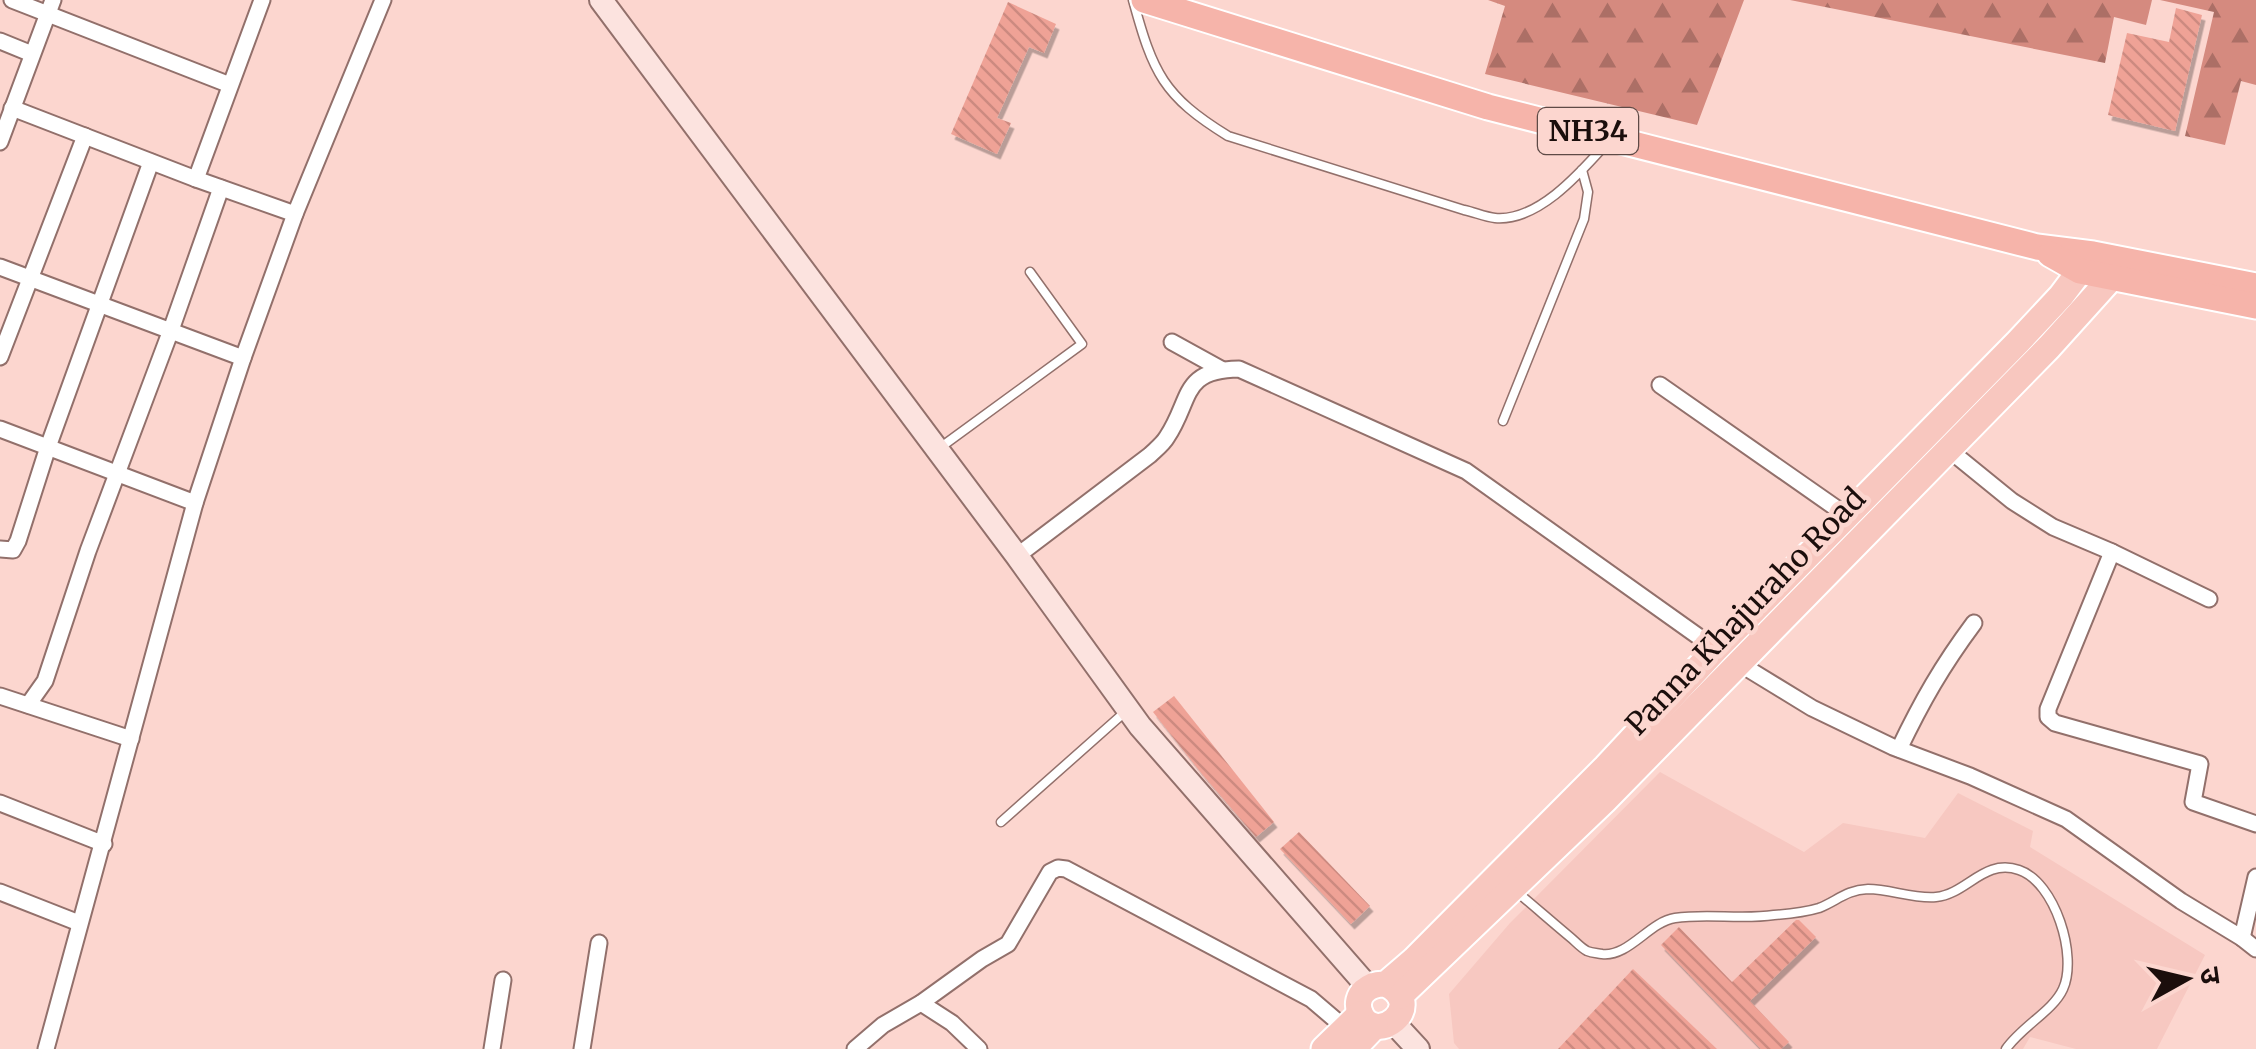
<svg xmlns="http://www.w3.org/2000/svg" width="2256" height="1049" viewBox="0 0 2256 1049" font-family="Merriweather,'Noto Sans Devanagari',serif">
<style>
.built{fill:#f7c8c1}
.forest{fill:url(#forest-firs)}
.building{fill:url(#building-back-hatch);filter:url(#shadow)}
.lines{fill:none;stroke-linecap:round;stroke-linejoin:round}
.service-casing{stroke:#92706b;stroke-width:11}
.minor-casing{stroke:#92706b;stroke-width:19}
.secondary-casing{stroke:#92706b;stroke-width:26}
.primary-casing{stroke:#fff;stroke-width:29}
.trunk-casing{stroke:#fff;stroke-width:29}
.service{stroke:#fff;stroke-width:8}
.minor{stroke:#fff;stroke-width:15}
.secondary{stroke:#fce3df;stroke-width:22}
.primary{stroke:#f8c7bf;stroke-width:25}
.trunk{stroke:#f6b4aa;stroke-width:25}
.labels{text-anchor:middle;dominant-baseline:central;stroke-width:9;stroke-linejoin:round;paint-order:stroke}
.shield{fill:#fcd6cf;stroke:#5e4a46;stroke-width:2.5}
.shield-label{font-size:28px;font-weight:bold;fill:#1b0e0c}
.street-label{font-size:30px;fill:#1b0e0c;stroke:#fcd6cf}
</style>
<defs>
<pattern id="forest-firs" width="22" height="20" patternUnits="userSpaceOnUse" patternTransform="scale(2.5)"><rect width="22" height="20" fill="#d58a7f"/><path d="M5 1l3.5 6h-7zM16 11l3.5 6h-7z" fill="#ac6f66"/></pattern>
<pattern id="building-back-hatch" width="6" height="6" patternUnits="userSpaceOnUse" patternTransform="scale(2.5)"><rect width="6" height="6" fill="#efa296"/><path d="M-1 5l2 2M0 0l6 6M5-1l2 2" fill="none" stroke="#cc8a80"/></pattern>
<filter id="shadow"><feDropShadow dx="3.5" dy="5.5" stdDeviation="0" flood-color="#0004"/></filter>
</defs>
<rect width="100%" height="100%" fill="#fcd6cf"/>
<polygon class="built" points="1660,772 1804,852 1843,823 1925,838 1958,793 2033,831 2030,847 2205,955 2157,1049 2076,1049 2030,1037 2023,1049 1459,1049 1454,1043 1449,994 1510,923"/>
<g class="forest">
<polygon points="1488,0 1744,0 1697,125 1485,74 1505,6"/>
<polygon points="1790,0 2152,0 2146,25 2114,17 2105,63"/>
<polygon points="2160,0 2256,0 2256,85 2241,81 2225,145 2185,136 2214,12"/>
</g>
<g class="building">
<polygon points="1008,2 1056,24 1044,53 1029,47 997,118 1011,123 997,154 951,134"/>
<polygon points="2176,8 2202,15 2175,131 2108,115 2127,33 2169,42"/>
<polygon points="1174,696 1274,822 1256,837 1202,774 1153,712"/>
<polygon points="1299,832 1370,906 1351,924 1280,849"/>
<polygon points="1796,920 1799,920 1816,937 1750,1001 1789,1042 1781,1049 1761,1049 1661,945 1679,927 1732,982"/>
<polygon points="1633,969 1717,1049 1558,1049"/>
</g>
<g class="lines">
<defs>
<g id="service">
<path d="M1133 0C1153 73 1163 96 1228 136L1464 210C1474 212 1485 217 1495 218 1538 222 1581 172 1607 143"/>
<polyline points="1503,421 1584,219 1588,192 1582,170"/>
<polyline points="941,447 1082,344 1030,272"/>
<polyline points="1001,822 1125,712"/>
<path d="M1517 892C1535 907 1552 922 1570 937 1575 941 1581 948 1587 951 1592 953 1597 953 1602 954 1629 957 1649 922 1675 918 1708 913 1741 920 1774 915 1788 914 1806 912 1819 908 1837 901 1846 890 1868 889 1890 889 1913 899 1936 897 1967 894 1984 858 2019 870 2055 882 2078 956 2063 989 2053 1011 2022 1026 2006 1049"/>
</g>
<g id="minor">
<polyline points="12,0 230,85"/>
<polyline points="0,41 32,54"/>
<polyline points="12,108 196,179 295,214"/>
<polyline points="0,142 53,0"/>
<polyline points="196,179 262,0"/>
<polyline points="0,267 243,358"/>
<polyline points="1172,342 1221,369"/>
<polyline points="0,357 85,136"/>
<polyline points="1660,385 1846,515"/>
<polyline points="0,429 195,503"/>
<polyline points="1948,449 2012,501 2053,527 2112,552"/>
<polyline points="0,549 13,550 18,541 48,447 151,162"/>
<path d="M1017 556 1150 455C1155 450 1163 444 1167 437 1192 400 1180 370 1239 369L1466 471 1716 649"/>
<polyline points="2209,599 2112,552 2048,709 2048,717 2055,723 2200,764 2193,802 2256,824"/>
<polyline points="1740,664 1812,708 1893,747 1970,776 2066,819 2181,901 2242,938 2256,949"/>
<polyline points="0,696 131,739"/>
<polyline points="28,705 45,681 88,551 171,330 221,188"/>
<path d="M1899 749C1922 701 1942 666 1974 623"/>
<polyline points="0,803 104,844"/>
<polyline points="0,892 79,923"/>
<polyline points="2242,938 2256,877"/>
<polyline points="921,1003 952,1023 979,1049"/>
<polyline points="46,1049 195,503 243,358 295,214 383,0"/>
<polyline points="492,1049 503,980"/>
<polyline points="582,1049 599,943"/>
<polyline points="855,1049 883,1025 921,1003 982,959 1008,944 1050,872 1058,868 1066,869 1311,999 1345,1028"/>
</g>
<g id="secondary">
<polyline points="601,0 1017,556 1140,726 1368,987"/>
<polyline points="1393,1022 1418,1049"/>
</g>
<g id="primary">
<path d="M1386 984C1429 1006 1374 1048 1360 1013 1353 994 1370 983 1386 984L1414 960 1606 767 1716 649 2018 342 2061 296 2091 256"/>
<polyline points="1400,996 1604,801 2049,347 2123,265"/>
<polyline points="1324,1049 1360,1014"/>
<polyline points="1353,1049 1375,1026"/>
</g>
<g id="trunk">
<polyline points="1144,0 1488,107 2037,247 2093,254 2256,286"/>
<polyline points="2050,254 2080,271 2256,306"/>
</g>
</defs>
<use href="#service" class="service-casing"/>
<use href="#minor" class="minor-casing"/>
<use href="#secondary" class="secondary-casing"/>
<use href="#primary" class="primary-casing"/>
<use href="#trunk" class="trunk-casing"/>
<use href="#service" class="service"/>
<use href="#minor" class="minor"/>
<use href="#secondary" class="secondary"/>
<use href="#primary" class="primary"/>
<use href="#trunk" class="trunk"/>
</g>
<g class="labels">
<rect class="shield" x="1538" y="108" width="100" height="46" rx="8"/>
<g class="shield-label">
<text x="1588" y="131">NH34</text>
</g>
<g class="street-label">
<text transform="translate(1745 611) rotate(-46)">Panna Khajuraho Road</text>
</g>
</g>
<g transform="translate(2186 979) rotate(82)" stroke="#fcd6cf" stroke-width="8" paint-order="stroke">
<path d="M0-8L18 38L0 25L-18 38Z" fill="#1b0e0c"/>
<text y="-15" font-size="28" font-weight="bold" text-anchor="middle" fill="#1b0e0c">उ</text>
</g>
</svg>
